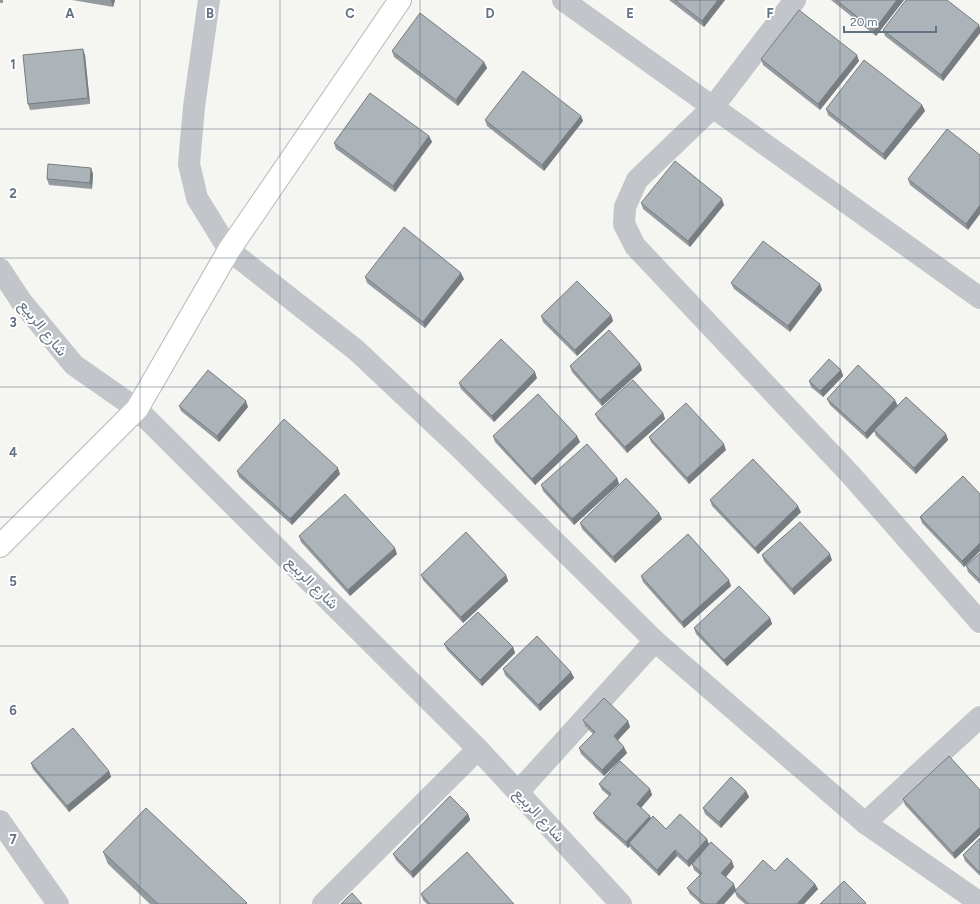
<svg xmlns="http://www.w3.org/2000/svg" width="980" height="904" viewBox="0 0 980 904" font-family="Figtree,Vazirmatn,sans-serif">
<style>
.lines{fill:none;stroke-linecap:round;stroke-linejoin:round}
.secondary-casing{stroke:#b4b9be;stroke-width:24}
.street{stroke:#c2c5c9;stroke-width:22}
.secondary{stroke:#fff;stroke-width:22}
.wall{fill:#949a9f}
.shaded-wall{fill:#787d82}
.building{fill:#acb3b9;stroke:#787d82}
.grid{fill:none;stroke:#627283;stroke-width:1;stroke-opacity:0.55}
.labels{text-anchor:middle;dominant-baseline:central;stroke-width:4;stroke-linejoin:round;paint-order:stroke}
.street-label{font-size:15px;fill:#627283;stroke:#fff}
.grid-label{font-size:13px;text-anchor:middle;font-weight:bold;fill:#627283;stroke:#fff;stroke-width:4;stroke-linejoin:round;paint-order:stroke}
</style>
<rect width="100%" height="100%" fill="#f5f5f1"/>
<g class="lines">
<defs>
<polyline id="secondary" points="0,546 137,409 229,250 400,0"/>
</defs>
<use href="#secondary" class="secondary-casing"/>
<g class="street">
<polyline points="209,0 194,107 189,164 197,198 229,250 356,350 459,447 655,641 865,823 980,903"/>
<polyline points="563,0 980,298"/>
<polyline points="795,0 713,107 637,180 625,207 624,224 635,246 850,474 980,622"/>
<polyline points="0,269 21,301 74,365 137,409 478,749 621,904"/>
<polyline points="518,792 655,641"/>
<polyline points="0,821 58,904"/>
<polyline points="865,823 980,717"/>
<polyline points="323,904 478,749"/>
</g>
<use href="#secondary" class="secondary"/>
</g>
<g class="wall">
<rect x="0" y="0" width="3" height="3"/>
<polygon points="72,0 115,0 113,7"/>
<polygon points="669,0 725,0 704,27"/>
<polygon points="831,0 904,0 876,36"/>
<polygon points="980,28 980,33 943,81 885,36 883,30"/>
<polygon points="392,51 484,62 487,68 458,106 394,57"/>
<polygon points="85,55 90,104 30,110 28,104"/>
<polygon points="761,59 859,61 820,110 763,65"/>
<polygon points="922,105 925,111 885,160 828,115 826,109"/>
<polygon points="581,116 583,121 544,171 487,126 485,120"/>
<polygon points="947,129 968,230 910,185 908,179"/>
<polygon points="429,136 432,142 395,192 336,149 334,143"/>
<polygon points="91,168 93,174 92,189 49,185 47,179"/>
<polygon points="641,203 724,205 690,247 643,209"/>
<polygon points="365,277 464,279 425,328 367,283"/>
<polygon points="731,283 820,284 822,290 790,332 734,289"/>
<polygon points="611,315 613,321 577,356 543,322 541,316"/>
<polygon points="640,364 642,370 602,406 572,372 570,366"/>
<polygon points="841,370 843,376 823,397 811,387 809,381"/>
<polygon points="537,378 494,422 461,389 459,383"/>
<polygon points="827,399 897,405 946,434 948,440 916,474 876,436 874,431 867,439 830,405"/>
<polygon points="179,406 248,407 219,442 181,411"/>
<polygon points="663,413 665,419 627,453 598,420 595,414"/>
<polygon points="493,436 577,436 580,442 535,485 495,442"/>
<polygon points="649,437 726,450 689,484 651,442"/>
<polygon points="237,471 340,474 292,525 239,477"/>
<polygon points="617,478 619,484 574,525 543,491 541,485"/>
<polygon points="980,494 980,551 964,567 922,523 920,517"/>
<polygon points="710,500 801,512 758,554 712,506"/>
<polygon points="662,519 615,563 582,529 580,523"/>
<polygon points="299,536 397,554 350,596 301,542"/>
<polygon points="980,553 980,584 968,572 966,566"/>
<polygon points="762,555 832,560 794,595 764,561"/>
<polygon points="421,575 506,575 508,581 463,623 423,580"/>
<polygon points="641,576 731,586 684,628 643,582"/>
<polygon points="770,618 772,624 727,666 696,634 694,628"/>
<polygon points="444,644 513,647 515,653 482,686 447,650"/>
<polygon points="503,669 571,672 574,678 540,711 505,675"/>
<polygon points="583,720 628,721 630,727 618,740 627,753 604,776 581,754 579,748 593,734 585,726"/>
<polygon points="31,763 109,771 111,777 69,812 33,769"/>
<polygon points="599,784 650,789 652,795 641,808 651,819 666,829 707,839 709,844 734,867 726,877 736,890 775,871 815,884 818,889 804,904 745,904 737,897 735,892 724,904 701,904 690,894 687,888 700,875 694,870 692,864 689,867 677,856 659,876 631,849 630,846 628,848 596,819 593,813 609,796 602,790"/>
<polygon points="980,790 955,859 905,805 903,799"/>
<polygon points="746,791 749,797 721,828 705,814 703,808"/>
<polygon points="468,814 470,820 413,878 396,860 393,854"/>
<polygon points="980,838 980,876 965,861 963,855"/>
<polygon points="103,852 247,904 150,904 108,864"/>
<polygon points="421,894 514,904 427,904 423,900"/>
</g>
<g class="shaded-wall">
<polygon points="111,0 115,0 113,7 111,1"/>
<polygon points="718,0 725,0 704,27 702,21"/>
<polygon points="897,0 904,0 876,36 874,30"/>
<polygon points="979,25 980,28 980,33 943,81 941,75"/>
<polygon points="83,49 85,55 90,104 88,98"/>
<polygon points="857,55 859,61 820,110 818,104"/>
<polygon points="484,62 487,68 458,106 456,100"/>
<polygon points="922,105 925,111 885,160 883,154"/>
<polygon points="581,116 583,121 544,171 542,165"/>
<polygon points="429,136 432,142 395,192 393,186"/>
<polygon points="91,168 93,174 92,189 90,183"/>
<polygon points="722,199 724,205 690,247 688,241"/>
<polygon points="980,205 980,214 968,230 966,224"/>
<polygon points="461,273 464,279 425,328 423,322"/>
<polygon points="820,284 822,290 790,332 788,326"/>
<polygon points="611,315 613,321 577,356 575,350"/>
<polygon points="640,364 642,370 602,406 600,400"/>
<polygon points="841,370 843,376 823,397 820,391"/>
<polygon points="535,372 537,378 494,422 492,416"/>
<polygon points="895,400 898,406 867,439 865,433"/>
<polygon points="246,401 248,407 219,442 217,436"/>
<polygon points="663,413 665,419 627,453 625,447"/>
<polygon points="946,434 948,440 916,474 914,468"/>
<polygon points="577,436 580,442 535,485 532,479"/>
<polygon points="724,444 726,450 689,484 687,478"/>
<polygon points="338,468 340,474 292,525 290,519"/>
<polygon points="617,478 619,484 574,525 572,519"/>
<polygon points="798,506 801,512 758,554 755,548"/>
<polygon points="659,513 662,519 615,563 613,557"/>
<polygon points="980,543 980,551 964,567 962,561"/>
<polygon points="395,548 397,554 350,596 348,590"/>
<polygon points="830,554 832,560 794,595 792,589"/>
<polygon points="506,575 508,581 463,623 461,617"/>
<polygon points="729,580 731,586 684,628 682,622"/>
<polygon points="770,618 772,624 727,666 724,660"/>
<polygon points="513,647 515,653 482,686 480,680"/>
<polygon points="571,672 574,678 540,711 538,705"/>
<polygon points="628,721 630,727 616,742 614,736"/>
<polygon points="624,747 627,753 604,776 602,770"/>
<polygon points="109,771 111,777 69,812 67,806"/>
<polygon points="650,789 652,795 639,810 637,804"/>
<polygon points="746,791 749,797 721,828 719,822"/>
<polygon points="468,814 470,820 413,878 411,872"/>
<polygon points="650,816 652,822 629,843 630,846 628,848 626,842"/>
<polygon points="980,827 980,835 955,859 953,853"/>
<polygon points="707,839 709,845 689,867 687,861"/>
<polygon points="675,850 677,856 659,876 657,870"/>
<polygon points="732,861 734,867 724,879 721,873"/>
<polygon points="734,884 736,890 724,904 716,904"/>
<polygon points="815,884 818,889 804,904 797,904"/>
</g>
<g class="building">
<polygon points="675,0 718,0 702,21"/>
<polygon points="836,0 897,0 874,30"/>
<polygon points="906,0 947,0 979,25 941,75 883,30"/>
<polygon points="799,10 857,55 818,104 761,59"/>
<polygon points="420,13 484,62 456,100 392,51"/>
<polygon points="83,49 88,98 28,104 23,55"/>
<polygon points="864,60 922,105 883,154 826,109"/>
<polygon points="523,71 581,116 542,165 485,120"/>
<polygon points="370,93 429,136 393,186 334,143"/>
<polygon points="947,129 980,155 980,205 966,224 908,179"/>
<polygon points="675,161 722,199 688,241 641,203"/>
<polygon points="48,164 91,168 90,183 47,179"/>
<polygon points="404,227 461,273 423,322 365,277"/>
<polygon points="763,241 820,284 788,326 731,283"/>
<polygon points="577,281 611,315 575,350 541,316"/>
<polygon points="609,330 640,364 600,400 570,366"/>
<polygon points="501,339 535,372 492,416 459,383"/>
<polygon points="829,359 841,370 820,391 809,381"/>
<polygon points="858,365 895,400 865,433 827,399"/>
<polygon points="208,370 246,401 217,436 179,406"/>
<polygon points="633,380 663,413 625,447 595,414"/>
<polygon points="538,394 577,436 532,479 493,436"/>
<polygon points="906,397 946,434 914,468 874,430"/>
<polygon points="686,403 724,444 687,478 649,437"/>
<polygon points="284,419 338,468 290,519 237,471"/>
<polygon points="587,444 617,478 572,519 541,485"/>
<polygon points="753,459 798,506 755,548 710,500"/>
<polygon points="963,476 980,494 980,543 962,561 920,517"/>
<polygon points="626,478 659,513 613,557 580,523"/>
<polygon points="345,494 395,548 348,590 299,536"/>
<polygon points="800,522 830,554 792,589 762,555"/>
<polygon points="466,532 506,575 461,617 421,575"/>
<polygon points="688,534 729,580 682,622 641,576"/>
<polygon points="980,553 980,580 966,566"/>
<polygon points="739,586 770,618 724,660 694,628"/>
<polygon points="478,612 513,647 480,680 444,644"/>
<polygon points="537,636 571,672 538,705 503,669"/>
<polygon points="604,698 628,721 614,736 624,747 602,770 579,748 595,732 583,720"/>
<polygon points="73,728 109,771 67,806 31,763"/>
<polygon points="949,756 980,790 980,827 953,853 903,799"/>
<polygon points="620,761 650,789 637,804 650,816 626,842 593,813 611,794 599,784"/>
<polygon points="731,777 746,791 719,822 703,808"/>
<polygon points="450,796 468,814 411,872 393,854"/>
<polygon points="146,808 247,903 246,904 158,904 103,852"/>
<polygon points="680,814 707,839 687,861 675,850 657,870 629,843 653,816 666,829"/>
<polygon points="980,838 980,873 963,855"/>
<polygon points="711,842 732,861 721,873 734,884 716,904 705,904 687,888 702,873 692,864"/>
<polygon points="467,852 514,904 430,904 421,894"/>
<polygon points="787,858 815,884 797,904 749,904 735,891 763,860 775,871"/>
<polygon points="844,881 866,903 865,904 820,904"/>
<polygon points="352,893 362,904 341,904"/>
</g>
<path class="grid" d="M140 0V904M280 0V904M420 0V904M560 0V904M700 0V904M840 0V904M0 129H980M0 258H980M0 387H980M0 517H980M0 646H980M0 775H980"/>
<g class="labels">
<g class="street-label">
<text transform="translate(43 328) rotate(51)">شارع الربيع</text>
<text transform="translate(312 583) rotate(45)">شارع الربيع</text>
<text transform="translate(539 815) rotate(47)">شارع الربيع</text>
</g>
</g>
<g class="grid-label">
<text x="70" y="18">A</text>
<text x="210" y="18">B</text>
<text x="350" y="18">C</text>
<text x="490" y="18">D</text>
<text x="630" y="18">E</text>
<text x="770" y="18">F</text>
<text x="13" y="69">1</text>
<text x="13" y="198">2</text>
<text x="13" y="327">3</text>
<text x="13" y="457">4</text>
<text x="13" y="586">5</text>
<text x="13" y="715">6</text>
<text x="13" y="844">7</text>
</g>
<path d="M844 26v6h92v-6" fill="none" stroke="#627283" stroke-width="2"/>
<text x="850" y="26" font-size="12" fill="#627283" stroke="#ffffff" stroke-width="3" paint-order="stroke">20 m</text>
</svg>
